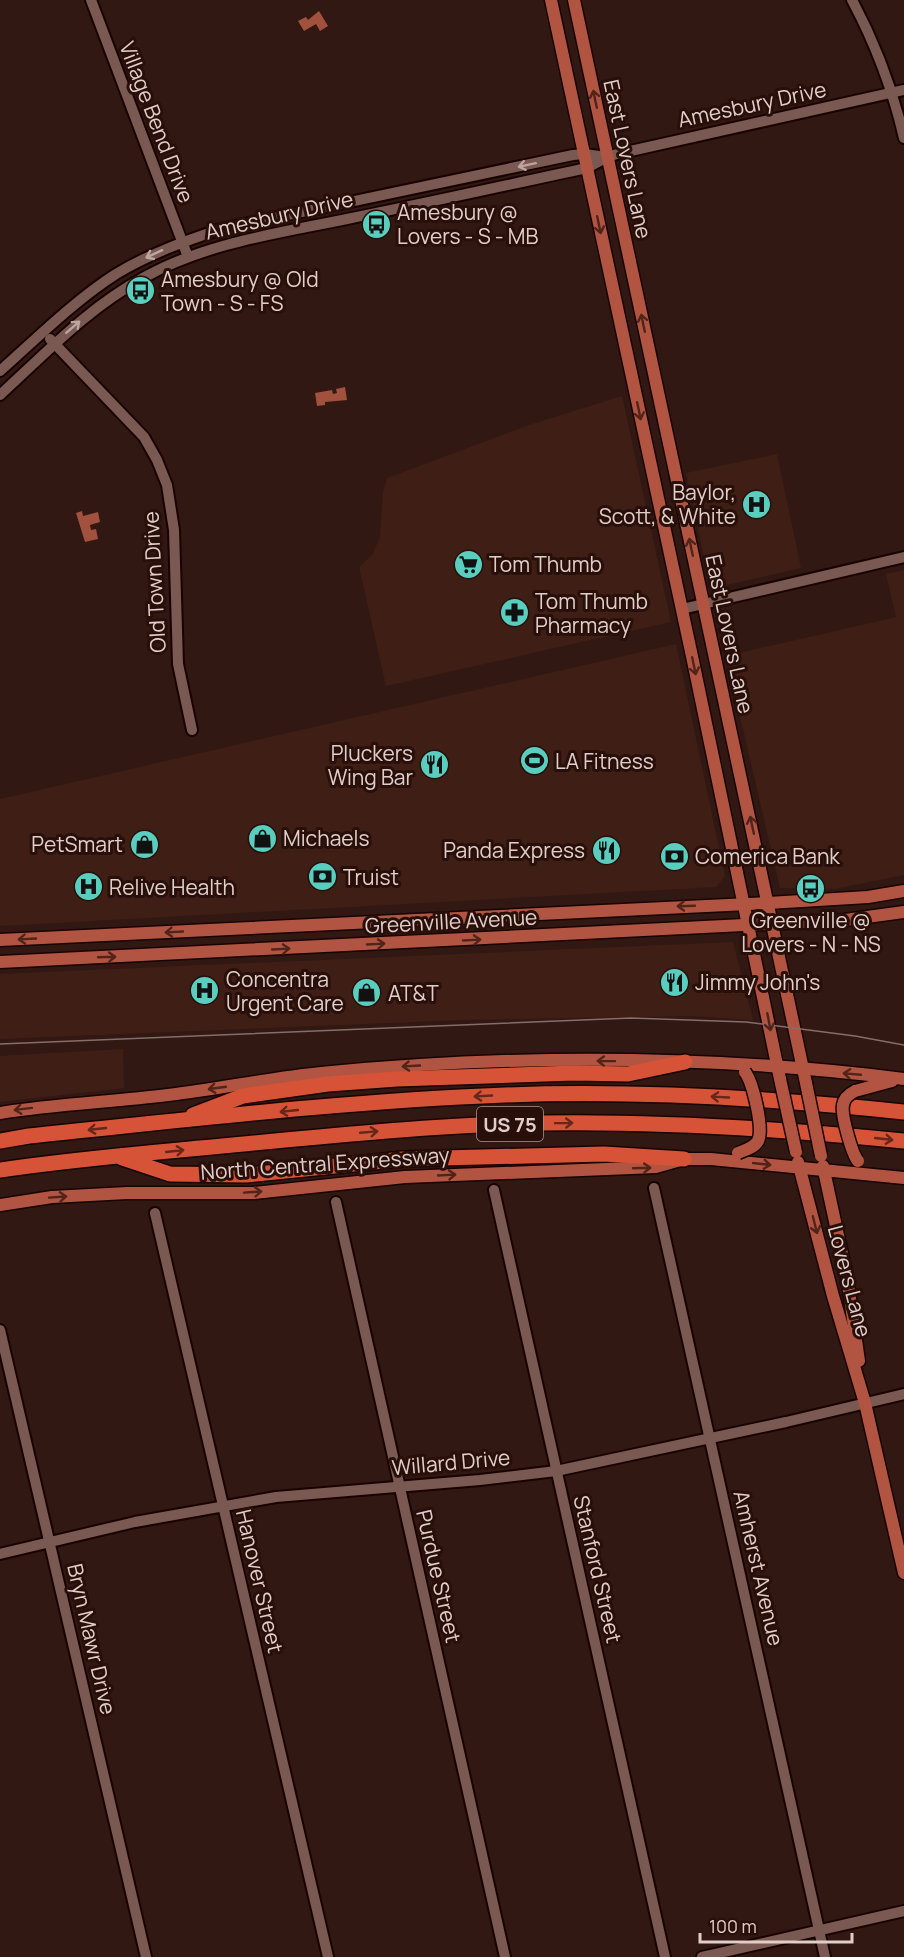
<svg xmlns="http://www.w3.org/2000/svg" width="904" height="1957" viewBox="0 0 904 1957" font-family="Manrope,sans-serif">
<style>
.built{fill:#3f1e16}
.water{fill:#a2513f}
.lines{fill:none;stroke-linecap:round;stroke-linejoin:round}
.minor-casing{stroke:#190301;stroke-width:14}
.major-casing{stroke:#190301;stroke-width:15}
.highway-casing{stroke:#190301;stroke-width:18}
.minor{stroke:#795952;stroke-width:10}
.major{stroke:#b15542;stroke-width:12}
.highway{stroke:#d65337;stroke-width:15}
.tram{stroke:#856e69;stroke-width:1.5}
.major-bridge-casing{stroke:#190301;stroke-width:15;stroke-linecap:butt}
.major-bridge{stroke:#b15542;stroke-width:12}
.oneway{stroke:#51241a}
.oneway2{stroke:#bda5a0}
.oneway3{stroke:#652719}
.labels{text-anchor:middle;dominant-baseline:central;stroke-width:6;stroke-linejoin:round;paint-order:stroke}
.shield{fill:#280f09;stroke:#aa9590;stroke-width:1.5}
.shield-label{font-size:20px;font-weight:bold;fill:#e1ceca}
.street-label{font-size:21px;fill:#e1ceca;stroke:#280f09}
.poi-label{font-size:21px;fill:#e1ceca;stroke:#280f09;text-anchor:start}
</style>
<rect width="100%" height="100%" fill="#321812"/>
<g class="built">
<polygon points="622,396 671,622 386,686 359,567 373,554 380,536 383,492 387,478 529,425"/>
<polygon points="777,454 801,568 718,587 709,582 686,473"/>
<polygon points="904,570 904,875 835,889 780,888 726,656 896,617 886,574"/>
<polygon points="676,644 725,876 716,887 0,926 0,799"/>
<polygon points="733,942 753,1020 690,1016 463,1020 0,1039 0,974"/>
<polygon points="123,1049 124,1088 0,1102 0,1056"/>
</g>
<g class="water">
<polygon points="319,11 328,26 320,31 316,24 304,31 298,21 306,17 308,20"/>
<polygon points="345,387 347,400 325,402 325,405 317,406 315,393 332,390 333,394 337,393 336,389"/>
<polygon points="82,511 83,516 98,512 100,522 90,525 91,530 96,529 98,539 85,542 76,513"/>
</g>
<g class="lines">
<defs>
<g id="minor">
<polyline points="91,0 188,257"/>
<path d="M852 0C875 43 893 91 904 138"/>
<polyline points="50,339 144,437 157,460 167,485 174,530 178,664 192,730"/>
<path d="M0 371C37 338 74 301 116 274 149 254 185 241 221 229L573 155 584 154 607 157"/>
<path d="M0 395C46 353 88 308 143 278 205 243 279 233 347 219 427 203 507 185 587 168L607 157 617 154 904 90"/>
<polyline points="682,609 904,557"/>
<polyline points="654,1188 825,1957"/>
<polyline points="494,1190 665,1957"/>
<polyline points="336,1202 505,1957"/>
<polyline points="155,1213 328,1957"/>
<polyline points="0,1330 146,1957"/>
<polyline points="0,1554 135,1522 276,1497 480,1480 556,1471 786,1422 904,1394"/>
<polyline points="702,1957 904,1911"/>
</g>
<g id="major">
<polyline points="551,0 693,661 780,1079"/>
<polyline points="574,0 806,1083"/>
<polyline points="0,940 768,903 868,897 904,891"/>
<polyline points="0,962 845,920 904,912"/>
<polyline points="855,1091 892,1081"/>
<path d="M0 1113C56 1104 112 1102 168 1095 219 1089 270 1078 321 1073 514 1054 712 1055 904 1079"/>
<polyline points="798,1162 833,1296 865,1403 904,1573"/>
<polyline points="823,1166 847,1277 859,1361"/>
<polyline points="0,1205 52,1197 127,1193 254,1193 405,1177 656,1167 684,1159 711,1159 904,1178"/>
</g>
<g id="highway">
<polyline points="193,1115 243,1096 328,1084 397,1079 574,1073 628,1074 685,1062"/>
<path d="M0 1141 29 1136C187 1120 346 1101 505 1095 638 1090 771 1098 904 1112"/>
<polyline points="122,1158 170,1174 246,1175 403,1159 604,1154 684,1159"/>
<path d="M0 1170C74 1159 148 1153 222 1146 328 1136 434 1125 540 1123 662 1121 783 1129 904 1141"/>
</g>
</defs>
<use href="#minor" class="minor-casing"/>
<use href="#major" class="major-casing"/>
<use href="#highway" class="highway-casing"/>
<use href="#minor" class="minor"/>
<use href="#major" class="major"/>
<use href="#highway" class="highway"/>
<polyline class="tram" points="0,1044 631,1018 746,1022 855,1036 904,1045"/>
<defs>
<g id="major-bridge">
<polyline points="780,1079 796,1152"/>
<polyline points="806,1083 821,1156"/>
<path d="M855 1091C849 1094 844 1098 843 1105 841 1115 852 1154 858 1161"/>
<path d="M738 1153C745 1150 754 1148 758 1141 764 1129 753 1083 745 1072"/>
</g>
</defs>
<use href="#major-bridge" class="major-bridge-casing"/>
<use href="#major-bridge" class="major-bridge"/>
</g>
<defs><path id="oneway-shaft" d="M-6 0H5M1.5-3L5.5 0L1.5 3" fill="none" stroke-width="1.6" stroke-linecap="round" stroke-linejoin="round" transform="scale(1.5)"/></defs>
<g class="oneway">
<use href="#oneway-shaft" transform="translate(595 99) rotate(-102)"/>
<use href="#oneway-shaft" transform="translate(599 225) rotate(78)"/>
<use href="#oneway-shaft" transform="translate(643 323) rotate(-102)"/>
<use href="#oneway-shaft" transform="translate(639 411) rotate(78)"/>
<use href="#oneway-shaft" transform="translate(691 547) rotate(-102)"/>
<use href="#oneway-shaft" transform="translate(694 666) rotate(78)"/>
<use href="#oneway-shaft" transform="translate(752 825) rotate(-102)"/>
<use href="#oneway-shaft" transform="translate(686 906) rotate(178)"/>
<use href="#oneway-shaft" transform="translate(174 932) rotate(177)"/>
<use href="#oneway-shaft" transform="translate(27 939) rotate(177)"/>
<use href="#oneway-shaft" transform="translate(472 940) rotate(-3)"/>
<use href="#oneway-shaft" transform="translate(376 944) rotate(-3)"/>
<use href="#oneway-shaft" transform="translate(281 949) rotate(-3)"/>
<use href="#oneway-shaft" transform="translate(107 957) rotate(-2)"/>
<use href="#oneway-shaft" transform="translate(769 1022) rotate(79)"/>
<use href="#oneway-shaft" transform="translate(606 1061) rotate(-179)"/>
<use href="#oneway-shaft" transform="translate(411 1066) rotate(177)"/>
<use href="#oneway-shaft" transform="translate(852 1074) rotate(-175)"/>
<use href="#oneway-shaft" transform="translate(217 1088) rotate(172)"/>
<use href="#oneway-shaft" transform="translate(23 1109) rotate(173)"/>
<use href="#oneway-shaft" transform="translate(762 1164) rotate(6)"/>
<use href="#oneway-shaft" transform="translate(642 1168) rotate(-2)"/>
<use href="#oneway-shaft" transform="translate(447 1175) rotate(-3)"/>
<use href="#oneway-shaft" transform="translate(253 1192) rotate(-4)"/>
<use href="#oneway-shaft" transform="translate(58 1197) rotate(-4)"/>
<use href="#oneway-shaft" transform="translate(815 1225) rotate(76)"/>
</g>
<g class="oneway2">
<use href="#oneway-shaft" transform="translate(527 165) rotate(168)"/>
<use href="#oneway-shaft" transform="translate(154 254) rotate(155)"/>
<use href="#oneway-shaft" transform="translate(73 327) rotate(-41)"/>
</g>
<g class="oneway3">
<use href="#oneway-shaft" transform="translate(483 1096) rotate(177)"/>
<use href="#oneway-shaft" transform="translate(720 1097) rotate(-177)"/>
<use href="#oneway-shaft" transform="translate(289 1111) rotate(174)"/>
<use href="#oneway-shaft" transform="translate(564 1123) rotate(-1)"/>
<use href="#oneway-shaft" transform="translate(97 1129) rotate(174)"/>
<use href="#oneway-shaft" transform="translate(369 1132) rotate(-5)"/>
<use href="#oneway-shaft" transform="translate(884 1139) rotate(6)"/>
<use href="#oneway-shaft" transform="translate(175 1151) rotate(-6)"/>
</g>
<defs>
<symbol id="bus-disc" viewBox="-11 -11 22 22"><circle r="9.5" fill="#59cebf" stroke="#280f09"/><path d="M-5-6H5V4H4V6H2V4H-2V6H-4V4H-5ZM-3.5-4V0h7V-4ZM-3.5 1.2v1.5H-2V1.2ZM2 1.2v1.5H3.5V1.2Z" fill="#111"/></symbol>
<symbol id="hospital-disc" viewBox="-11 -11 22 22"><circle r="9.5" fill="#59cebf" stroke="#280f09"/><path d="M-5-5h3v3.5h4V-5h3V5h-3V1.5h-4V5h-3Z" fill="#111"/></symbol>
<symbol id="supermarket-disc" viewBox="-11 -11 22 22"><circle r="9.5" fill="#59cebf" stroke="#280f09"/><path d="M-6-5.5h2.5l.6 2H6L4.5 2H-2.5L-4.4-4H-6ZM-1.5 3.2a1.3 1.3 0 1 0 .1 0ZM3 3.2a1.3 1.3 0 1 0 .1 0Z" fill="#111"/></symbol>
<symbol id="pharmacy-disc" viewBox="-11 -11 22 22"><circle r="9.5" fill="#59cebf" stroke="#280f09"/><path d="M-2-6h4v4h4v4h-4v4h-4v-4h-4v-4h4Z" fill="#111"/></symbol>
<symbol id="stadium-disc" viewBox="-11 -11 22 22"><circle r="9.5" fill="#59cebf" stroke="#280f09"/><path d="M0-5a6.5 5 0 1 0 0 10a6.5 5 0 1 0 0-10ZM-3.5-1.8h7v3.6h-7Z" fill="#111"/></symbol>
<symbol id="restaurant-disc" viewBox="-11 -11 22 22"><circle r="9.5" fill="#59cebf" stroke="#280f09"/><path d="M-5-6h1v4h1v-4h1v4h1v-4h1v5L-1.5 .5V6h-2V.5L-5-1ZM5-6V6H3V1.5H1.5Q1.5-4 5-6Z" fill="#111"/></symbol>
<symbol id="shop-disc" viewBox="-11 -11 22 22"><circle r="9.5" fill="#59cebf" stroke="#280f09"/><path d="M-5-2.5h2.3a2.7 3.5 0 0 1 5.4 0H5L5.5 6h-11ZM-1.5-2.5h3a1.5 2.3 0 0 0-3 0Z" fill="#111"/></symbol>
<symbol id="bank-disc" viewBox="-11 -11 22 22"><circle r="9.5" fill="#59cebf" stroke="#280f09"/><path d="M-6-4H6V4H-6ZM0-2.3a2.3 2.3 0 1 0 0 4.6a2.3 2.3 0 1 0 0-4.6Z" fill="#111"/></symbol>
</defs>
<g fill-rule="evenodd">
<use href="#bus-disc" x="360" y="208" width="33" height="33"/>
<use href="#bus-disc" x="124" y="274" width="33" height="33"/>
<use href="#hospital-disc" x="740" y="488" width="33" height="33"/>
<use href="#supermarket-disc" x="452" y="548" width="33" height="33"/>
<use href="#pharmacy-disc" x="498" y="596" width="33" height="33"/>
<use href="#stadium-disc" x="518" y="744" width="33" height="33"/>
<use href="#restaurant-disc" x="418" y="748" width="33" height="33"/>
<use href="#shop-disc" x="246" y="822" width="33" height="33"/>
<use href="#shop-disc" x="128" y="828" width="33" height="33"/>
<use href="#restaurant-disc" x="590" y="834" width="33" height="33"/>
<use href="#bank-disc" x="658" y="840" width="33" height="33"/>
<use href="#bank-disc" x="306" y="860" width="33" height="33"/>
<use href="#hospital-disc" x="72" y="870" width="33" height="33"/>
<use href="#bus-disc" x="794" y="872" width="33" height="33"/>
<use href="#restaurant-disc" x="658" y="966" width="33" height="33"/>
<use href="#hospital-disc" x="188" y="974" width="33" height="33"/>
<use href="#shop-disc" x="350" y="976" width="33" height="33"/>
</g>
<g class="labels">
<rect class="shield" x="477" y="1107" width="66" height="34" rx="4.5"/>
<g class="shield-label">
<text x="510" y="1124">US 75</text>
</g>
<g class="street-label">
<text transform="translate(752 104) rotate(-12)">Amesbury Drive</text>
<text transform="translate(157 122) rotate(69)">Village Bend Drive</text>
<text transform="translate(628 159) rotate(78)">East Lovers Lane</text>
<text transform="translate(279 215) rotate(-13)">Amesbury Drive</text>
<text transform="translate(154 582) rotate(-93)">Old Town Drive</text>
<text transform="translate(730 634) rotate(78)">East Lovers Lane</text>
<text transform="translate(451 921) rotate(-3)">Greenville Avenue</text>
<text transform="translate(325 1163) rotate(-4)">North Central Expressway</text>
<text transform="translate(850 1281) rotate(75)">Lovers Lane</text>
<text transform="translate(451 1462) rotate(-5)">Willard Drive</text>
<text transform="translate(759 1568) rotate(77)">Amherst Avenue</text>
<text transform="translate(598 1569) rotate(77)">Stanford Street</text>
<text transform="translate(439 1576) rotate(77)">Purdue Street</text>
<text transform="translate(260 1581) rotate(77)">Hanover Street</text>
<text transform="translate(92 1639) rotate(77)">Bryn Mawr Drive</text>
</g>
<g class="poi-label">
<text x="397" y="212">Amesbury @<tspan x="397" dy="24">Lovers - S - MB</tspan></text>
<text x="161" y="279">Amesbury @ Old<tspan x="161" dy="24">Town - S - FS</tspan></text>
<text x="736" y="492" text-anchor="end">Baylor,<tspan x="736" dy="24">Scott, &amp; White</tspan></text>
<text x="489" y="564">Tom Thumb</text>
<text x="535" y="601">Tom Thumb<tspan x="535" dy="24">Pharmacy</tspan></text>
<text x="413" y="753" text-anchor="end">Pluckers<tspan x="413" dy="24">Wing Bar</tspan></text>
<text x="555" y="761">LA Fitness</text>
<text x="283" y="838">Michaels</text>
<text x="123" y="844" text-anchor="end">PetSmart</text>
<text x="585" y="850" text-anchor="end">Panda Express</text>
<text x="695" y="856">Comerica Bank</text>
<text x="343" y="877">Truist</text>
<text x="109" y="887">Relive Health</text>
<text x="811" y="920" text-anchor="middle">Greenville @<tspan x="811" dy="24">Lovers - N - NS</tspan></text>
<text x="226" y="979">Concentra<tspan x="226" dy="24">Urgent Care</tspan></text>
<text x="695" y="982">Jimmy John's</text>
<text x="388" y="993">AT&amp;T</text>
</g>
</g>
<path d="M700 1933v9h152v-9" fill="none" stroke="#e1ceca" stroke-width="3"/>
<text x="709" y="1933" font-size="18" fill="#e1ceca" stroke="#280f09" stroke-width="4.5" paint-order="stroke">100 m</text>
</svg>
